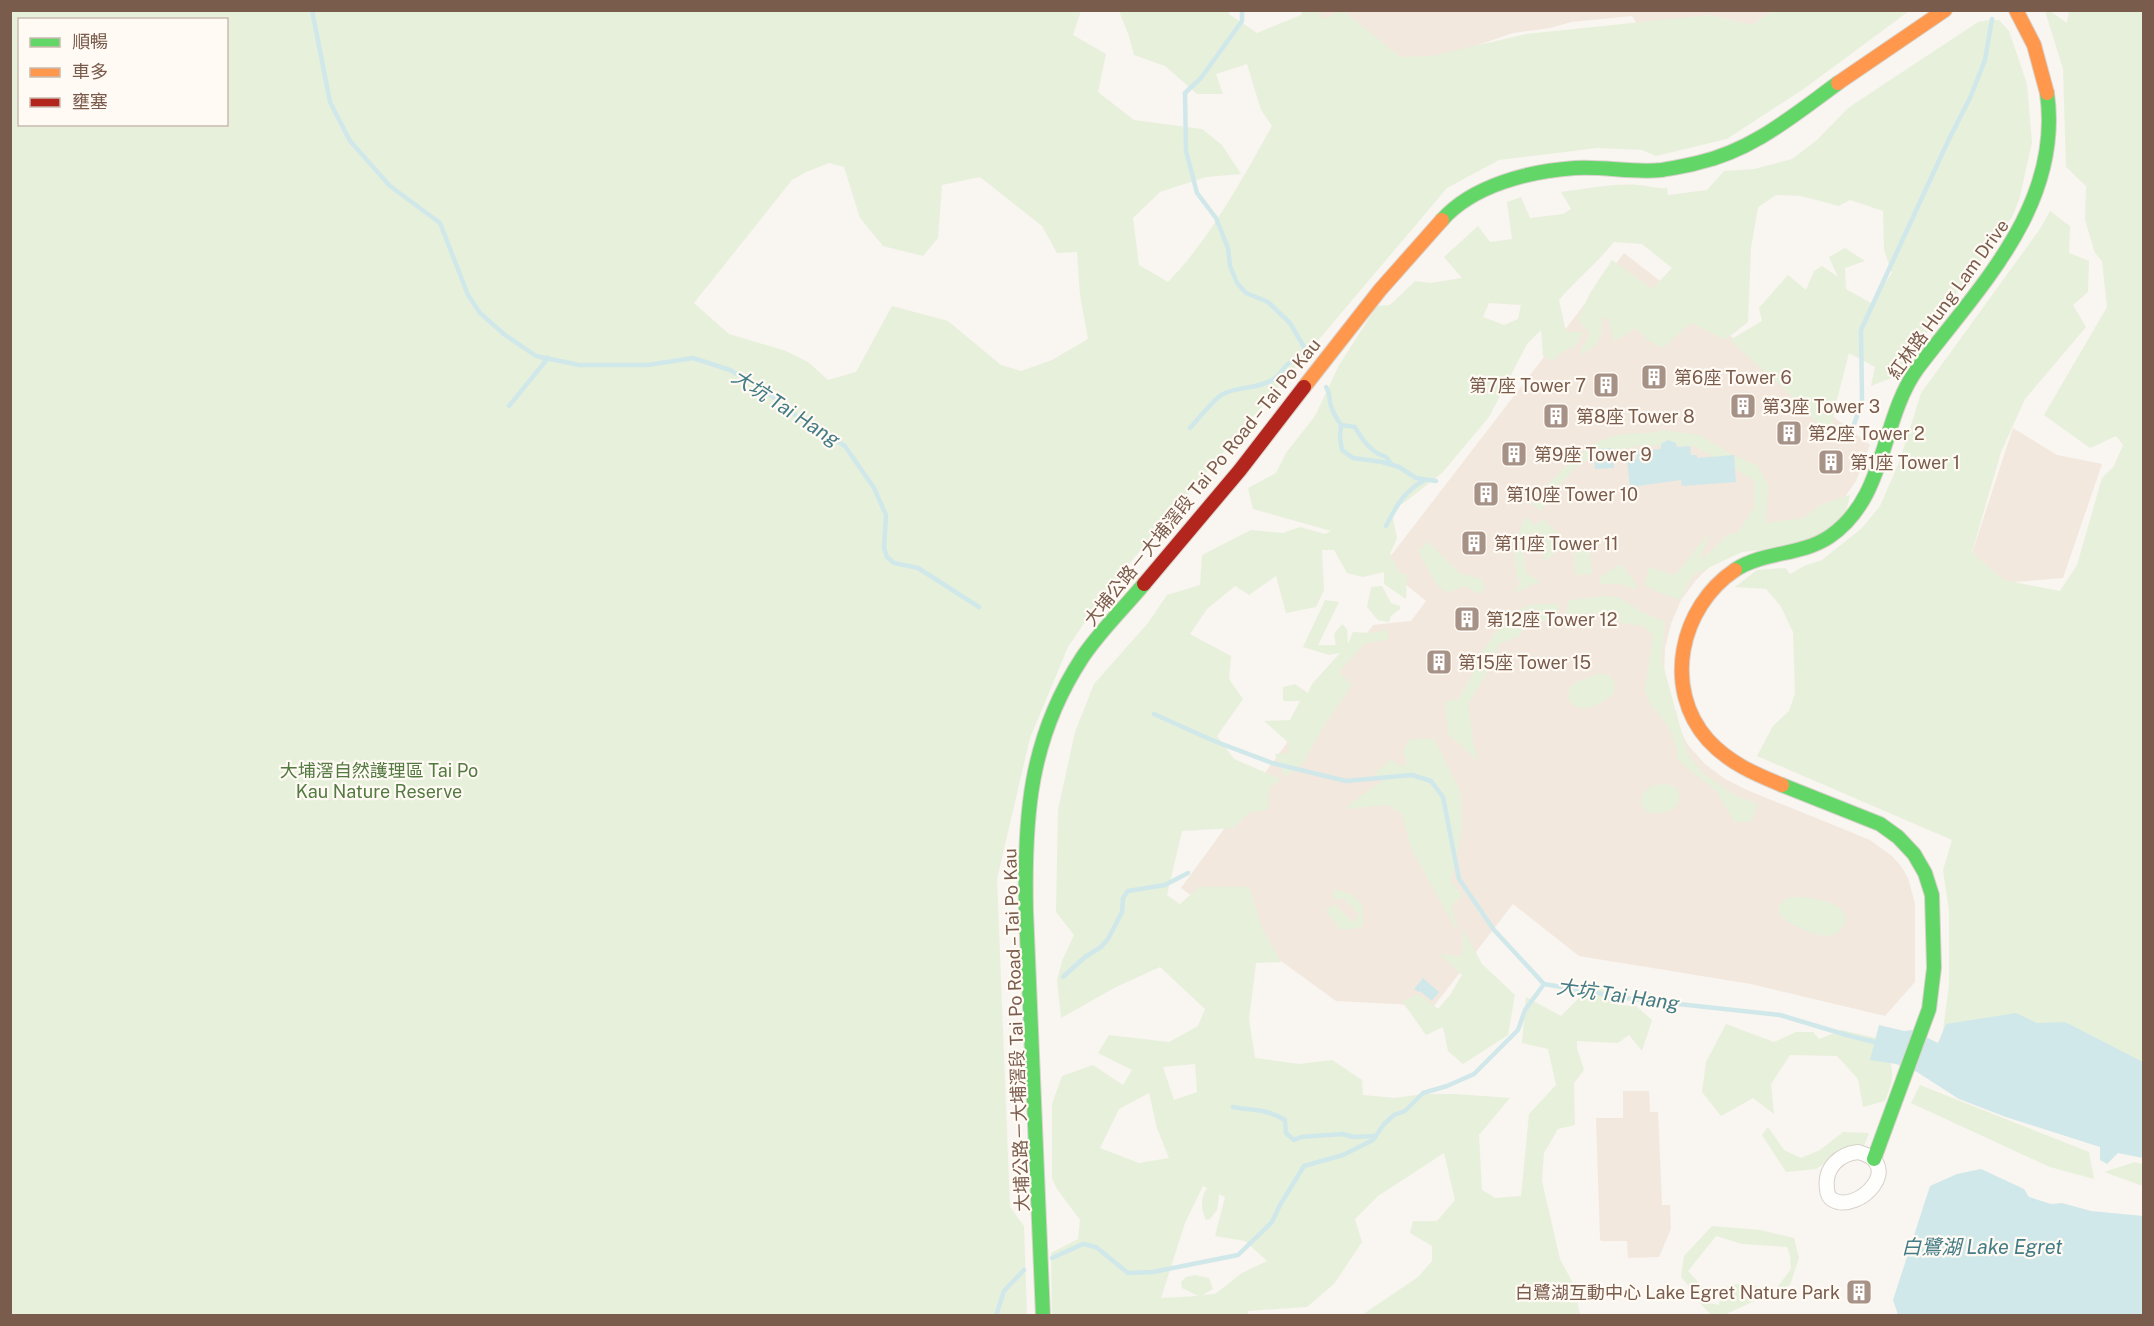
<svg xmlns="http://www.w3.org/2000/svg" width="2154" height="1326" viewBox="0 0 2154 1326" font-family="'Public Sans','Noto Sans TC',sans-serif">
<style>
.residential{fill:#f2e8de}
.green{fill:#e7f0db;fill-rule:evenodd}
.water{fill:#d0e8ea}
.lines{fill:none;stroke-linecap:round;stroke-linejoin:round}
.stream{stroke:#d0e8ea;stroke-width:4.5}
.street-casing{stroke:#d7d1cb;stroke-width:16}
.fast-casing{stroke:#d9d2cb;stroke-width:16}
.slow-casing{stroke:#d9d2cb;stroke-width:16}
.jam-casing{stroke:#d9d2cb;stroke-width:16}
.street{stroke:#fefefd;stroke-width:14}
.fast{stroke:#63d668;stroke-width:14}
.slow{stroke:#ff974d;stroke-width:14}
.jam{stroke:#b3261e;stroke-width:14}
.labels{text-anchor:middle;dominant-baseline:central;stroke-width:4.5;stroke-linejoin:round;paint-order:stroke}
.street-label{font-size:18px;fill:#7a5c4d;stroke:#fffaf3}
.poi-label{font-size:18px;fill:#7a5c4d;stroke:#fffaf3;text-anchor:start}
.park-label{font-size:18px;fill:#537a41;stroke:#fffaf3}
.water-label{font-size:20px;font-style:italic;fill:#437c86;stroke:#fffaf3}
</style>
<rect width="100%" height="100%" fill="#f9f5f0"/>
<g class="residential">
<polygon points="1306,10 1772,11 1752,25 1709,15 1642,31 1632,16 1571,22 1550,28 1513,33 1429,62 1392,66"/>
<polygon points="1624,253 1870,445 1856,481 1845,497 1782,534 1714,562 1696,580 1681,600 1671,624 1665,648 1664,674 1676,723 1688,745 1705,764 1725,779 1747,790 1870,840 1892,856 1901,866 1908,878 1915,904 1915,982 1885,1016 1751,984 1579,956 1513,904 1434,1006 1336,1001 1181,888 1373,625 1411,621 1426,601 1383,566"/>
<polygon points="2013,428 2057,455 2102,464 2063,578 2002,583 1971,556"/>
<polygon points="1623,1091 1649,1091 1650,1112 1658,1112 1662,1205 1670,1205 1671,1229 1659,1257 1628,1258 1627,1241 1601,1241 1600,1238 1596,1118 1623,1118"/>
</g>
<g class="green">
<path d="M10 11H1081L1073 35 1106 54 1098 92 1134 120 1202 129 1222 145 1241 174 1206 177 1160 192 1133 218 1139 265 1168 282C1210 239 1243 178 1272 126L1261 110 1247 64 1216 74 1223 94H1197L1165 66 1134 55 1129 36 1119 11H1230L1229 14 1257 33 1301 15 1302 11H1318L1324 20 1338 11H1344L1400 57 1432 56 1526 34 1709 15 1752 25 1772 11H1909L1805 88 1727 139 1656 156 1642 150 1597 148 1499 160 1447 188 1106 591 1068 647 1030 738 997 879 1010 1207 1024 1226 1027 1316 11 1315ZM20 20H226V124H20ZM829 163 844 167 860 218 883 246 923 256 938 238 942 185 980 177 1042 226 1057 253 1077 252 1080 295 1088 339 1052 360 1021 371 1001 365 948 321 892 306 856 372 828 380 808 362 786 351 729 334 694 303 792 180 806 172Z"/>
<polygon points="2045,11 2050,11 2067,23 2069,11 2143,11 2143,1092 1941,1045 1949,985 1949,911 1943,870 1952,840 1757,756 1773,726 1789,711 1795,693 1793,632 1780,605 1766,589 1735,587 1757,570 1785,568 1790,574 1804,566 1822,560 1862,528 1880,506 1900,460 1921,393 2040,229 2050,211 2070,226 2069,253 2089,261 2088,292 2073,305 2086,327 2025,399 2001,452 1972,552 2004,580 2060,591 2077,565 2102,478 2114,466 2123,445 2116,436 2090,448 2044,415 2107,307 2102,261 2095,253 2085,220 2086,186 2066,167 2063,69"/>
<path d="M1990 20H1999L2009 31 2027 84 2032 143 2019 200 2012 217 1985 255 1894 377 1871 386 1875 367 1849 353 1835 407 1830 438C1800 400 1764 372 1730 340L1762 321 1759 308 1788 275 1806 290 1814 271 1822 266 1838 277 1829 257 1845 248 1865 261 1845 268 1846 289 1871 303 1892 273 1884 250 1883 211 1850 200 1839 206 1801 196 1776 195 1758 207 1751 248 1748 322 1725 340 1691 323 1662 348 1645 338 1636 328 1614 342 1608 319 1602 317C1602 339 1601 344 1581 355L1582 348 1590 334 1578 319 1590 293 1612 260 1652 289 1672 268 1642 244 1614 242C1597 263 1577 279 1559 300L1566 332H1584L1574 347 1565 350 1553 361 1543 356 1541 330 1527 344 1489 417 1442 473 1405 502 1391 510 1397 538 1390 554 1400 573 1407 575 1406 599 1384 584V572L1363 577 1347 573 1334 550H1322L1324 590 1316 607 1286 613 1276 576 1249 595 1235 586 1207 609 1190 634 1231 656 1229 679 1243 699 1217 736 1234 759 1281 779 1269 788 1268 810 1250 812 1233 828 1182 831 1167 895 1180 904 1199 887H1249L1261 926 1281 962 1256 963 1249 1019 1255 1058 1299 1064 1332 1060 1362 1080 1363 1095 1395 1098 1423 1094H1457L1510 1098 1479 1135 1482 1190 1495 1198 1521 1196 1529 1114 1556 1085 1548 1049 1522 1043 1526 997 1561 1016 1590 987 1606 989 1618 1005 1636 1006 1652 1020 1642 1051 1629 1035 1618 1043 1577 1041V1048L1584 1070 1574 1083 1575 1125 1558 1129 1544 1153 1542 1181 1560 1259 1575 1287 1580 1315H1362L1418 1277 1432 1261V1246L1410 1233 1413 1221H1437L1455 1200 1444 1153 1378 1196 1355 1219 1362 1242 1334 1284 1307 1307 1248 1311V1316L1052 1315 1051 1253 1078 1239 1080 1220 1057 1189 1052 1178V1104L1062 1076 1093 1065 1123 1085 1132 1070 1098 1053 1109 1035 1169 1042 1198 1026 1205 1009 1160 967 1114 988 1061 1018 1057 980 1062 961 1074 935 1056 912 1058 810 1075 732 1094 684 1148 623 1167 595 1200 585 1202 555 1251 530 1283 533 1300 527 1325 534 1331 531 1253 509 1248 488 1276 473 1286 453 1315 416 1339 365 1377 306 1390 305 1415 281 1430 283 1462 278 1444 257 1478 226 1490 242 1512 239 1507 202 1521 197 1530 218 1563 214 1571 209 1561 192C1587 189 1613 183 1639 185 1649 186 1657 189 1667 188L1668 195 1707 190 1724 171 1754 169 1792 159 1817 140 1848 108 1978 22ZM1489 303 1521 305 1518 319 1504 325 1483 317ZM1195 1064 1197 1092 1174 1100 1163 1067ZM1149 1093 1157 1128 1169 1158 1139 1163 1100 1148 1119 1109ZM1203 1186 1207 1188C1200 1199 1201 1209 1206 1220L1210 1219 1217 1210 1219 1194 1225 1197 1215 1236 1245 1241 1267 1261 1242 1273 1215 1294 1203 1295 1213 1289 1209 1278 1195 1275 1186 1277 1181 1282 1182 1288 1198 1296 1161 1298 1185 1223Z"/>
<path d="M1664 430 1699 435 1733 455 1758 466 1768 485 1766 523 1803 518 1822 504 1850 495 1846 512 1820 536 1791 547 1742 552 1693 575 1680 600 1660 593 1645 585 1649 567 1674 575C1688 563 1695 546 1710 534L1699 560 1708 554 1726 536 1738 532 1754 508V480L1694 446 1644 445 1598 453 1575 468 1560 484 1546 494 1542 511 1531 504C1547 483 1585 445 1610 437 1624 432 1642 434 1657 432Z"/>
<path d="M1525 517 1535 525 1543 519 1567 542 1546 561 1533 532 1522 548 1527 574 1541 582C1530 584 1523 592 1513 592L1520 584C1510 557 1514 543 1525 517Z"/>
<polygon points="1428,542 1460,573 1482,579 1485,588 1479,594 1465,586 1447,593 1437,585 1418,551"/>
<polygon points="1580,548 1586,549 1590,553 1592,574 1575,575 1574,554"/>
<polygon points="1621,564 1637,585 1635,589 1619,584 1600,584 1601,576"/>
<polygon points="1382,586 1391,603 1400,606 1400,609 1391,616 1389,622 1378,620 1367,607 1371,587"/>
<polygon points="1606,596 1620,598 1640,611 1665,622 1662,661 1688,755 1705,775 1737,796 1758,804 1751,822 1734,822 1717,792 1678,760 1677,750 1668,726 1650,704 1645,690 1653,635 1643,626 1620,623 1611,612 1566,615 1569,600"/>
<polygon points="1325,600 1339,602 1318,645 1336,645 1334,634 1342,624 1347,629 1348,644 1353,632 1371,633 1388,630 1388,640 1365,643 1339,672 1352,685 1321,730 1304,762 1285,777 1275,754 1289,753 1289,743 1264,721 1290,720 1300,701 1283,701 1283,687 1295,684 1308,693 1312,684 1340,653 1329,655 1303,647"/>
<polygon points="1538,604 1559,604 1558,618 1527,624 1519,636 1499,644 1489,669 1468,704 1474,747 1479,762 1449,735 1444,702 1459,699 1474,671 1479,656 1504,621 1526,606"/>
<path d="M1602 673C1613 676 1618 684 1613 694 1602 705 1575 718 1568 697L1570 687 1578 681Z"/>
<polygon points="1410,739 1434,739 1461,793 1462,831 1451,881 1463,896 1451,906 1458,929 1454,926 1411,848 1402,814 1388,805 1345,809 1359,797 1383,781 1374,774 1391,759 1401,767 1407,763 1403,751"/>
<path d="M1665 784 1676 787C1689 807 1663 817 1647 812L1641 804 1642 794 1652 786Z"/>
<polygon points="1335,889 1350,894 1362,904 1363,926 1354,929 1339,929 1326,910 1335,904 1354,923 1359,914 1344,899 1332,899"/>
<path d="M1797 897C1812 897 1856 903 1843 927 1840 931 1836 934 1832 935 1816 938 1796 926 1784 919L1780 915 1779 905 1787 898Z"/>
<polygon points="1463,928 1482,964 1515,995 1508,1035 1463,1064 1448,1051 1443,1027 1426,1035 1402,1001 1419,994 1438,1009 1450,995 1462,975 1439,954 1462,956"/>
<path d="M1726 1024 1774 1042 1796 1032H1813L1819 1039 1842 1030 1880 1039C1893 1067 1897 1071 1885 1101L1863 1107 1858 1079 1837 1056 1790 1055 1771 1084 1774 1114 1753 1098 1721 1116 1702 1092 1706 1062Z"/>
<polygon points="1920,1085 2089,1152 2094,1179 2050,1167 1911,1103"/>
<polygon points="1768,1127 1784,1150 1801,1158 1820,1150 1843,1132 1869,1133 1864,1146 1845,1150 1816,1169 1786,1172 1762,1135"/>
<polygon points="2135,1162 2143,1164 2143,1186 2104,1172"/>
<polygon points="1712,1226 1760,1230 1794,1238 1799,1258 1790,1285 1724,1315 1711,1315 1698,1301 1719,1305 1722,1288 1737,1284 1776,1289 1791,1269 1790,1255 1787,1247 1742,1244 1716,1236 1688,1271 1703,1287 1696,1295 1681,1277 1684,1256"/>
</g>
<g class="water">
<polygon points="1668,440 1676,443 1677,447 1690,446 1691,455 1697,455 1697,458 1734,455 1736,482 1682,486 1681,480 1630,487 1627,460 1637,459 1637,451 1661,449 1661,444"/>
<polygon points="1612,448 1614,468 1595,469 1594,449"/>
<polygon points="1423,978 1439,992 1432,1001 1420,991 1418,992 1414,989"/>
<polygon points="2016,1013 2037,1023 2065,1022 2143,1062 2143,1158 2118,1153 2107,1164 2100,1160 2100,1147 2006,1117 1959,1099 1917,1072 1896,1064 1870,1060 1879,1025 1904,1031 1912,1030 1938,1043 1946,1024"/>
<polygon points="1981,1169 2024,1189 2029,1197 2051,1204 2062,1203 2091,1211 2143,1216 2143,1315 1898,1315 1893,1300 1930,1186 1957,1174"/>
</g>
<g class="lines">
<g class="stream">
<polyline points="312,10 330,102 350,141 390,186 440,223 468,295 480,313 505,335 536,356 579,365 648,365 693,358 730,370 763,389 799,418 845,446 874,488 886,515 884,548 887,557 894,563 918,568 979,607"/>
<polyline points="1242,10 1242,21 1201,78 1185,93 1186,151 1197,193 1216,218 1228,248 1230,266 1237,283 1246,293 1268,302 1290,323 1304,347 1306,361"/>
<path d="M1326 387C1330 393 1329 395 1330 402 1332 411 1336 418 1341 425L1340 438 1342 450 1353 458 1382 462 1399 467 1416 478 1436 481"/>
<polyline points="509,406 548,358"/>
<path d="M1341 425 1355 427C1362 440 1372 453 1386 457L1392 465"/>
<path d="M1190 428C1197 420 1215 398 1223 394 1239 386 1259 389 1274 379 1287 370 1282 360 1304 359"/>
<polyline points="1851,434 1862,400 1861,330 1949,139 1970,98 1985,60 1992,19"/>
<path d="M1386 526C1396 506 1405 490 1425 480"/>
<polyline points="1154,714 1214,741 1272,763 1346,781 1412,775 1431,781 1443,797 1459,879 1494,930 1544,984 1632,999 1780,1015 1850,1036 1879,1043"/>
<polyline points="1063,977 1085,957 1101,947 1108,939 1122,912 1123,898 1128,891 1165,885 1188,873"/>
<path d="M1233 1107C1253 1111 1265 1108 1285 1120L1286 1133 1294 1140 1301 1137 1343 1134 1353 1137 1376 1136"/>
<polyline points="1052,1258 1083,1244 1096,1247 1128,1273 1153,1272 1238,1255 1272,1222 1280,1205 1304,1166 1343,1155 1373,1140 1384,1124 1394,1115 1405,1111 1423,1093 1447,1086 1474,1074 1518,1030 1525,1010 1544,984"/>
<polyline points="996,1316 1004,1291 1024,1270"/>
</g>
<defs>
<path id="street" d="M1858 1152C1906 1164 1859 1214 1833 1200 1829 1198 1827 1193 1827 1189 1824 1168 1839 1154 1858 1152Z"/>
<g id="fast">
<path d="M1442 220C1473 185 1530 171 1575 168 1603 166 1633 173 1661 170 1673 168 1686 166 1697 163 1752 151 1794 115 1838 83"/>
<path d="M1735 570C1764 551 1800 556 1829 537 1887 498 1880 421 1917 369 1979 287 2063 205 2047 93"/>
<polyline points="1782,785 1880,824 1898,837 1914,854 1925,873 1932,895 1934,968 1929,1009 1874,1159"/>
<path d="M1043 1316 1026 911C1024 817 1029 739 1082 658 1099 632 1124 608 1144 584"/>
</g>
<g id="slow">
<polyline points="2016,10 2034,45 2047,93"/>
<polyline points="1838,83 1945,10"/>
<polyline points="1304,387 1380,290 1442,220"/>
<path d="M1735 570C1680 607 1662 688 1708 740 1729 763 1755 774 1782 785"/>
</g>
<polyline id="jam" points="1144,584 1240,470 1304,387"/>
</defs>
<use href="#street" class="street-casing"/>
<use href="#fast" class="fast-casing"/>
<use href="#slow" class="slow-casing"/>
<use href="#jam" class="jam-casing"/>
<use href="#street" class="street"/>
<use href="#fast" class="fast"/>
<use href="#slow" class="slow"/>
<use href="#jam" class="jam"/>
</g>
<defs>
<symbol id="building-square" viewBox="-11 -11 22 22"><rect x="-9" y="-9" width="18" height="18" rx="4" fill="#a69286" stroke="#fffaf3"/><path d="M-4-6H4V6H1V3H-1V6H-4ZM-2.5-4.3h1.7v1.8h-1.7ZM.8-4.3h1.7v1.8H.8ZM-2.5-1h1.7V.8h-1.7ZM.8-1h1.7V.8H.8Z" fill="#fff"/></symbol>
</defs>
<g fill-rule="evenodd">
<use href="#building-square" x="1639" y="362" width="30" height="30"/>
<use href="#building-square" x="1591" y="370" width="30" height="30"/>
<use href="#building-square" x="1728" y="391" width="30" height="30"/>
<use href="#building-square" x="1541" y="401" width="30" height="30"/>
<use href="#building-square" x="1774" y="418" width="30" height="30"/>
<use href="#building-square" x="1499" y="439" width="30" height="30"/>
<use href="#building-square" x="1816" y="447" width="30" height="30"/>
<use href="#building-square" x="1471" y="479" width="30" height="30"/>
<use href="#building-square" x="1459" y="528" width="30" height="30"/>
<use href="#building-square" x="1452" y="604" width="30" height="30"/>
<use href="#building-square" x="1424" y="647" width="30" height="30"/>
<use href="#building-square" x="1844" y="1277" width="30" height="30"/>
</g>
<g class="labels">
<g class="street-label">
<text transform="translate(1948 299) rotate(-54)">紅林路 Hung Lam Drive</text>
<text transform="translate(1202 482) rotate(-51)">大埔公路－大埔滘段 Tai Po Road – Tai Po Kau</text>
<text transform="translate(1016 1030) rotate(-92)">大埔公路－大埔滘段 Tai Po Road – Tai Po Kau</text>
</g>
<g class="poi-label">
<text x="1674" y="377">第6座 Tower 6</text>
<text x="1586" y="385" text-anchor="end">第7座 Tower 7</text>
<text x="1762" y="406">第3座 Tower 3</text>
<text x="1576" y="416">第8座 Tower 8</text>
<text x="1808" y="433">第2座 Tower 2</text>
<text x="1534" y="454">第9座 Tower 9</text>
<text x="1850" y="462">第1座 Tower 1</text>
<text x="1506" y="494">第10座 Tower 10</text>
<text x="1494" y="543">第11座 Tower 11</text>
<text x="1486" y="619">第12座 Tower 12</text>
<text x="1458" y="662">第15座 Tower 15</text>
<text x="1840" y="1292" text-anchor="end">白鷺湖互動中心 Lake Egret Nature Park</text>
</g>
<g class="park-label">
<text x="379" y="770">大埔滘自然護理區 Tai Po<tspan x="379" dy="21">Kau Nature Reserve</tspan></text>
</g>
<g class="water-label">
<text transform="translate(786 408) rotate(33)">大坑 Tai Hang</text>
<text transform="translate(1618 995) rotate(8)">大坑 Tai Hang</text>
<text x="1982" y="1247">白鷺湖 Lake Egret</text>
</g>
</g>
<rect width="2154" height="1326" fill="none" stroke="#7a5c4d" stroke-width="24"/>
<rect x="18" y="18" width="210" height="108" fill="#fffaf3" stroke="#cabbb1" stroke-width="1.5"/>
<rect x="30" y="38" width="30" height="9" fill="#63d668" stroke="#cabbb1" stroke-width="1.5"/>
<text x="72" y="48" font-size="18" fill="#7a5c4d">順暢</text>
<rect x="30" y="68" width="30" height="9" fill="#ff974d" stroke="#cabbb1" stroke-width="1.5"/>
<text x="72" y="78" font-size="18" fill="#7a5c4d">車多</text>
<rect x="30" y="98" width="30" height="9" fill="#b3261e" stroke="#cabbb1" stroke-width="1.5"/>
<text x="72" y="108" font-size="18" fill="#7a5c4d">壅塞</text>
</svg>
